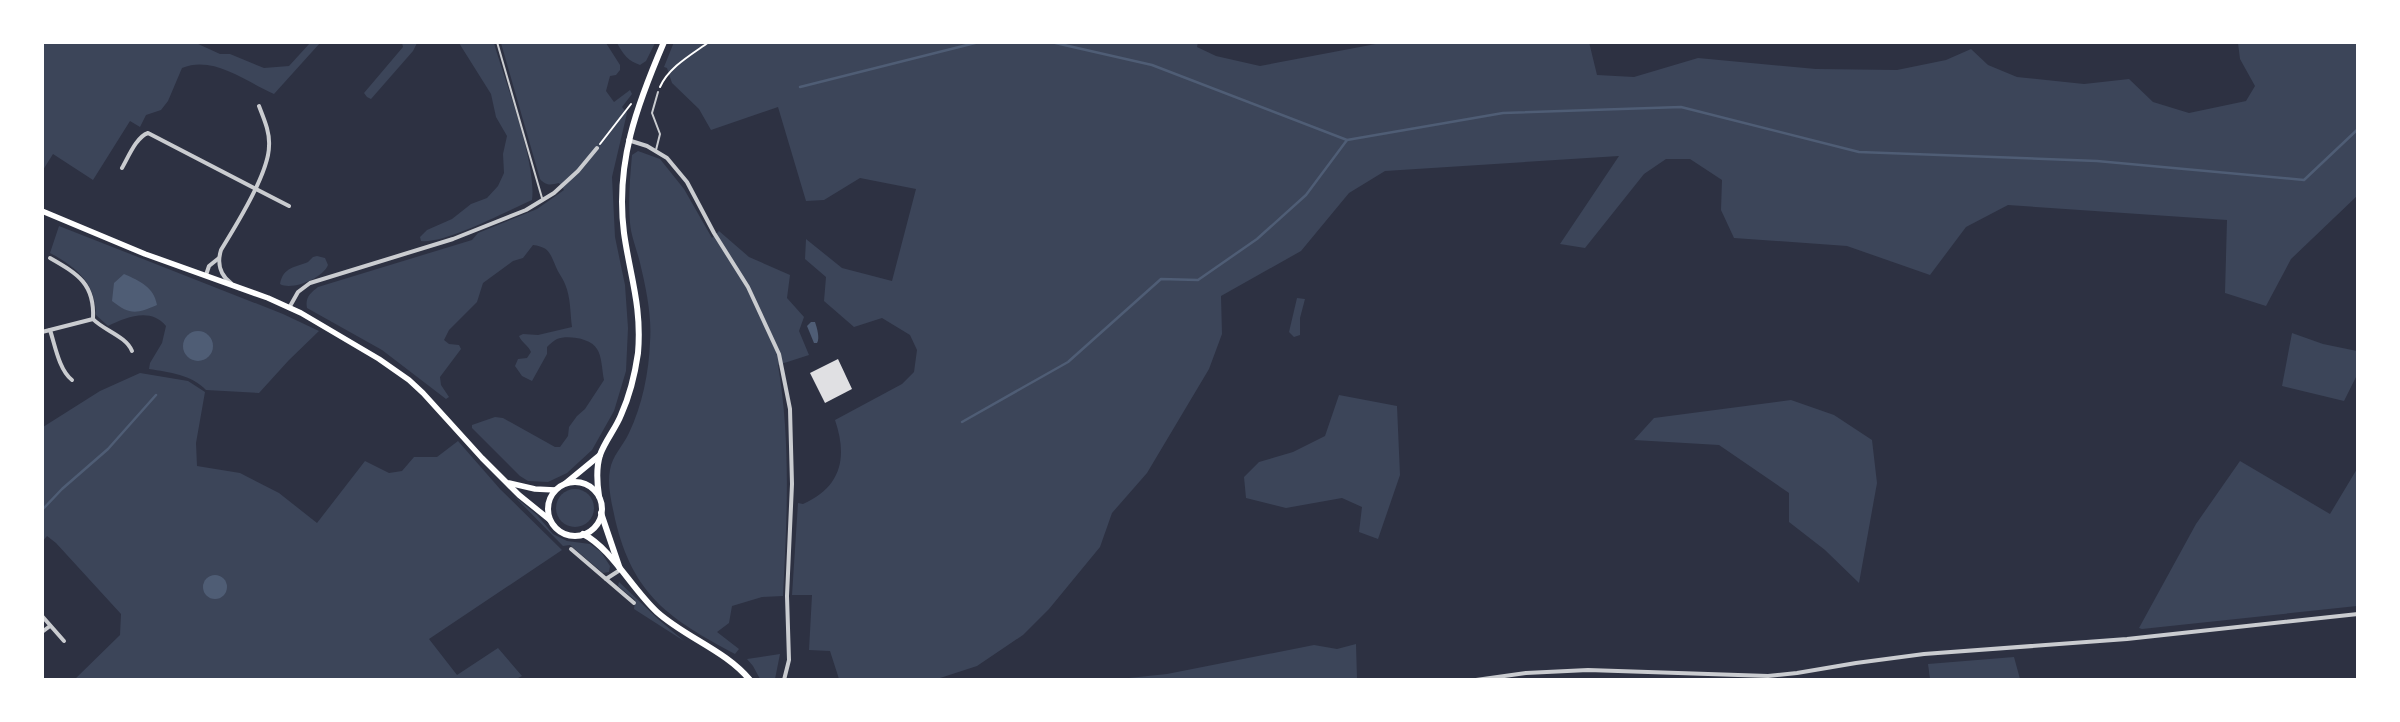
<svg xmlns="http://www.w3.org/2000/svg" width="2400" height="722" viewBox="0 0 2400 722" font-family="Signika,sans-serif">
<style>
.green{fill:#3c4559}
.water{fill:#4f5d75}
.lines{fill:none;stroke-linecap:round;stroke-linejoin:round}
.stream{stroke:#4f5d75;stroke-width:2.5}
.building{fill:#e0e0e3}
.path{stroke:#fff;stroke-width:2}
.service{stroke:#caccd0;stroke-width:2}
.minor{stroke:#caccd0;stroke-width:4}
.secondary{stroke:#fff;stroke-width:5.5}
.trunk{stroke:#fff;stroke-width:6}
</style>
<rect width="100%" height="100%" fill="#2d3142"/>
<g class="green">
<path d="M43 42 196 43 220 54H230L264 68 289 66 310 43H320L274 94C246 82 214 55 182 68L168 101 161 110 146 115 140 127 130 121 93 180 53 154 43 170Z"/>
<path d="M674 42H1198L1197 47 1216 56 1260 66 1381 43 1589 42 1597 75 1634 77 1698 58 1816 69 1897 70 1946 60 1971 49 1988 65 2017 77 2084 84 2129 79 2153 102 2189 113 2246 101 2255 86 2240 59 2238 43H2357V196L2291 259 2266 306 2225 293 2227 220 2008 205 1966 227 1930 275 1847 246 1734 238 1721 210 1722 180 1690 159H1666L1644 174 1585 248 1560 244 1619 156 1385 171 1349 193 1301 251 1221 296 1222 334 1209 369 1147 473 1112 513 1100 547 1049 609 1023 635 977 666 937 679H839L830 651 809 650 812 595H792L798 503 803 504C841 487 848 458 835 420L902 384 914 372 917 350 910 335 882 318 854 327 824 301 826 277 805 259 806 239 842 268 892 281 916 189 860 178 824 200 806 201 778 107 711 130 699 109 672 83 667 68 664 67Z"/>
<polygon points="402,43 417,43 413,51 371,99 367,97 364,93 403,47"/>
<path d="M459 43H494C505 82 537 163 532 200 507 211 446 244 421 241L420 237 427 230 452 219 471 204 487 198 498 186 504 173 503 154 507 136 496 117 491 94Z"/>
<path d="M501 43H606L620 65V70L616 75 610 76 606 91 614 102 630 90 632 94 622 107 627 113 612 177 615 237 625 285 628 328 626 371 614 411 592 450 567 473 548 482 528 481 520 476 472 428V425L495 417 503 418 555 447H560L568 436 569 427 577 416 585 409 604 380C602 371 602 356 597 349 591 338 567 335 557 339 553 341 550 344 547 347V354L532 381 522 376 515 366 518 359 527 358 531 352C528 345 522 343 519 336L523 334 538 335 572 327C570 313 571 298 565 284 563 278 558 273 556 267 550 253 549 247 533 245L523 258 513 261 483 283 477 302 449 330 444 340 449 344 459 345 461 349 440 377 441 385 449 397 446 399 382 350 307 308C305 298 310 293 318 287L472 240 478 233 537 209 564 190 559 183C551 185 546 186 540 179Z"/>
<path d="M617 43H655L646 61 640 65C628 61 623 54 617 43Z"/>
<path d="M638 151 660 159 684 189 712 238 719 231 749 257 790 275 787 298 804 317 799 331 809 355 778 365C791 442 787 518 783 596L762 597 732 606 729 623 717 632 739 649 735 654C670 619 633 596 615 519 612 504 607 486 610 470 612 456 623 446 629 433 642 406 649 372 650 342 652 316 646 288 640 263 637 250 631 236 630 223 628 201 630 178 632 155Z"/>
<path d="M59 226 283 314 319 331 289 360 259 393 206 390C192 375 169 372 149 369L150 363 162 343 166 326C151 307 126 317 108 326L96 315C96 283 76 267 50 253Z"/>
<path d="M317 256 325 258 328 265C323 278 292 291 280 284 283 267 296 267 308 262L313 257Z"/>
<polygon points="1297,298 1305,299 1300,318 1300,335 1294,337 1289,332"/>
<polygon points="2292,333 2323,344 2357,351 2357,375 2344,401 2282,386"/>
<polygon points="140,373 188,381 205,392 196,443 197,466 240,473 279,493 317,523 365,461 389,473 402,471 414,457 437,457 458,441 500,489 562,550 429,639 457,675 498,648 522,676 516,679 74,680 120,635 121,614 56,543 47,536 43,541 43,427 100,391"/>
<polygon points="1339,395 1397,406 1400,475 1378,539 1359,532 1362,507 1342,498 1286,508 1246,498 1244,477 1259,462 1293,452 1325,436"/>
<polygon points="1791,400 1834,415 1872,440 1877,483 1859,583 1825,550 1789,522 1789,493 1719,445 1634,440 1654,418"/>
<polygon points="2240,461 2330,514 2357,469 2357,606 2142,629 2139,628 2196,524"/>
<circle cx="575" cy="508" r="19"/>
<polygon points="514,496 537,515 553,534 567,541 590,544 601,552 610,566 609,572 603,573 570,545 563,546"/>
<polygon points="619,582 658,619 684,641 634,609 635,600 618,586"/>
<polygon points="1356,644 1357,679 1119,679 1167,674 1314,645 1337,649"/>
<polygon points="780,654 775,679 760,679 753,666 747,659"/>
<polygon points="2014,657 2020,679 1930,679 1928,664"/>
</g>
<g class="water">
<path d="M124 274C140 281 154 287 157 305 136 314 130 315 112 301L114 283Z"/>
<path d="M811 322H815C817 328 820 338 817 343H814L807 326Z"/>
<circle cx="198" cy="346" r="15"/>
<circle cx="215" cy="587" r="12"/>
</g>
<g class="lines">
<g class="stream">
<polyline points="1051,42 1152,65 1347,140 1503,113 1681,107 1859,152 2097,161 2304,180 2358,129"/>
<polyline points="800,87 979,42"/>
<polyline points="962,422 1068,362 1161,279 1198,280 1257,239 1306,195 1347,140"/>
<polyline points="42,510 62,489 108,449 156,395"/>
</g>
</g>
<polygon class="building" points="838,359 852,389 825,403 810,373"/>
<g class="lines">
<g class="path">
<path d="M660 87C669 67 691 55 709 42"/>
<polyline points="600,144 631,104"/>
</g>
<g class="service">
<polyline points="497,42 542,198"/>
<polyline points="656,150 660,134 652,113 658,92"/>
</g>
<g class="minor">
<polyline points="628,140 647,146 667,158 687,182 714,233 748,287 779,354 790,409 792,484 787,596 789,660 784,680"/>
<path d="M122 168C128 158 136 137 148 133L289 206"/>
<polyline points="206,275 209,266 219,258"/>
<path d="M231 283C220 275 217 263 221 250 235 227 269 173 269 146 270 132 264 119 259 106"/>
<polyline points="289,308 298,292 310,283 453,239 526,210 554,193 578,171 597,148"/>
<path d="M93 319C103 330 126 336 132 351"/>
<path d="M50 330C55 345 59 370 72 380"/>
<path d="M42 332 93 319C95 284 78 274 50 258"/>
<polyline points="571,549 634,603"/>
<polyline points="606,579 620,570"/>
<polyline points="42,616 64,641"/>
<polyline points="42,632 50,626"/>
<polyline points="1476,680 1526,673 1588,670 1768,676 1797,673 1856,663 1924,654 2127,639 2358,614"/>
</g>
<g class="secondary">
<polyline points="42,211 145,254 268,298 301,313 379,359 409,380 423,393 482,458 519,495 550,520"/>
<polyline points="509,483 535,489 555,490"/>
</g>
<g class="trunk">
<circle cx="575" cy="509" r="27"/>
<polyline points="566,483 600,455"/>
<path d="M599 496C597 483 596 468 600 455 605 441 616 428 621 415 630 395 635 374 638 353 642 306 630 276 624 233 615 163 637 105 664 42"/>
<polyline points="601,513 620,569"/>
<path d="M583 534C611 548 632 589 657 612 686 638 725 650 750 680"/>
</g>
</g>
<rect width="2400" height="722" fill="none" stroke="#ffffff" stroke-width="88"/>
</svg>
